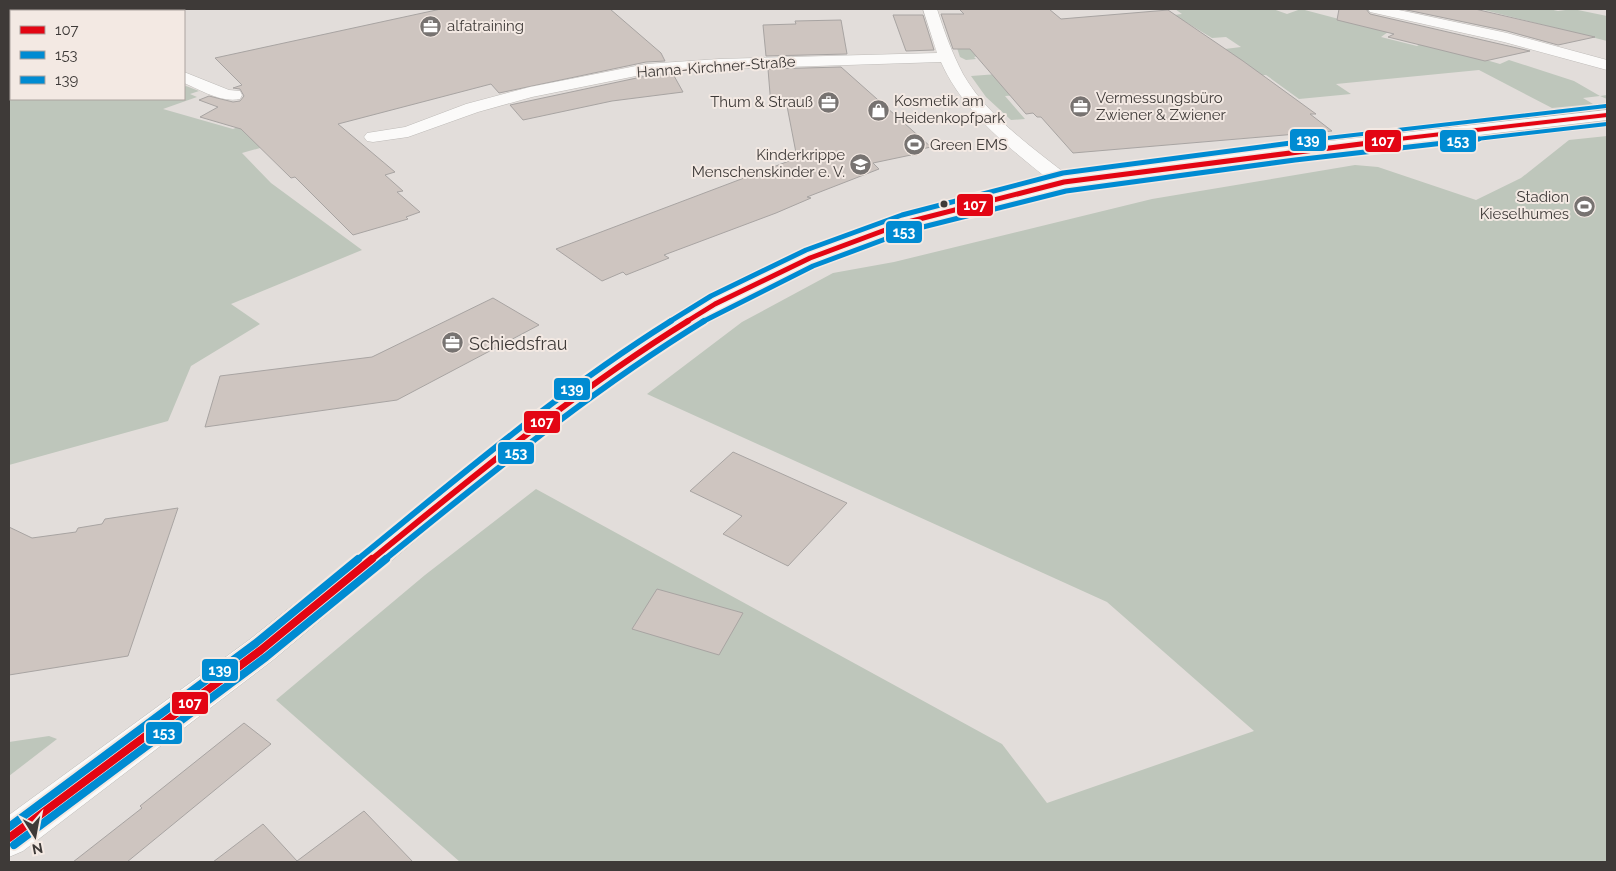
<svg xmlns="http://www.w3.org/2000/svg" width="1616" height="871" viewBox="0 0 1616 871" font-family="Raleway,sans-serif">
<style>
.green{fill:#bec6bb}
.building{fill:#cec5c0;stroke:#a8a4a2}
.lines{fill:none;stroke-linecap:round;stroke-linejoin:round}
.street-casing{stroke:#bdbab7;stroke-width:1}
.secondary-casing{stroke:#bdbab7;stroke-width:1}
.street{fill:#fbfaf9;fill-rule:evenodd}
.secondary{fill:#fbfaf9;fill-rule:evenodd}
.bus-1-far3-casing{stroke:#f3e9e3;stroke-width:6}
.bus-1-far2-casing{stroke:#f3e9e3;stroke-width:8}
.bus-1-far1-casing{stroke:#f3e9e3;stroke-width:10}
.bus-1-casing{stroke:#f3e9e3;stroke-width:12}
.bus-2-far3-casing{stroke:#f3e9e3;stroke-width:6}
.bus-2-far2-casing{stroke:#f3e9e3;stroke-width:8}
.bus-2-far1-casing{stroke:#f3e9e3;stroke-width:10}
.bus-2-casing{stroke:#f3e9e3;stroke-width:12}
.bus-3-far3-casing{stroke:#f3e9e3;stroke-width:6}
.bus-3-far2-casing{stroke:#f3e9e3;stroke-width:8}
.bus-3-far1-casing{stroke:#f3e9e3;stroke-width:10}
.bus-3-casing{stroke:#f3e9e3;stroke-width:12}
.bus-1-far3{stroke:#e30513;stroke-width:4}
.bus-1-far2{stroke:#e30513;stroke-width:5}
.bus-1-far1{stroke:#e30513;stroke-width:6}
.bus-1{stroke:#e30513;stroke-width:8}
.bus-2-far3{stroke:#008bd2;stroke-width:4}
.bus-2-far2{stroke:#008bd2;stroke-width:5}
.bus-2-far1{stroke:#008bd2;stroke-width:6}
.bus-2{stroke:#008bd2;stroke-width:8}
.bus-3-far3{stroke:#008bd2;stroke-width:4}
.bus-3-far2{stroke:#008bd2;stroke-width:5}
.bus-3-far1{stroke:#008bd2;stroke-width:6}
.bus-3{stroke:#008bd2;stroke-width:8}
.bus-dot{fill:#3e3a38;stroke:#f3e9e3;stroke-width:2}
.labels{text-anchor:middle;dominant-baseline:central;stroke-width:4;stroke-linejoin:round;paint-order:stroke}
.far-poi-label{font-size:15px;fill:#3e3a38;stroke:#f3e9e3;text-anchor:start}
.far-street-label{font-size:15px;fill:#3e3a38;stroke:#f3e9e3}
.poi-label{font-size:18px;fill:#3e3a38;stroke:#f3e9e3;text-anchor:start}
.line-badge{stroke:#f3e9e3;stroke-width:2}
.badge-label{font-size:14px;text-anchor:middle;font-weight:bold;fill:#fff}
</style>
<rect width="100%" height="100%" fill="#e2ddda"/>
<g class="green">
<polygon points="1175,9 1273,9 1287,14 1301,9 1388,32 1381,37 1417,46 1424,42 1500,64 1509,60 1574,81 1600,96 1607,95 1607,99 1600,96 1583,98 1593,104 1552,108 1479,70 1336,84 1351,94 1299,99 1266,75 1005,96 1025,119 1011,120 986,97 971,76 1234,57 1225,49 1241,47 1226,37 1212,38 1184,21 1073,32 974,57 976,59 966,60 960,57 955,42 1182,14"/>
<polygon points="1480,9 1549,9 1558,11 1573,9 1607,16 1607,41"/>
<polygon points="186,86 199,91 190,94 197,97 163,109 233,129 268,114 306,135 242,153 271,183 362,250 231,304 260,324 191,366 168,421 9,465 9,97 11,99 184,99 184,87"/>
<polygon points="1607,136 1607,862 460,862 276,700 425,575 536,489 1002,744 1047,803 1254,731 1107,602 647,394 742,322 833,273 894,262 1152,199 1355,165 1378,167 1476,200 1521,178 1569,140"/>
<polygon points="49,736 57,739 9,776 9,742"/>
</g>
<g class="building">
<polygon points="441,9 610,9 661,53 665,61 646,62 499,93 491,84 338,124 395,172 385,175 403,191 397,192 420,212 406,217 408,219 353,235 295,177 291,178 241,129 200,117 218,107 199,100 209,96 233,102 240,101 244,96 240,89 233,88 242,85 215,58"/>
<polygon points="959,9 1049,9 1061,19 1168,10 1243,61 1316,114 1310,114 1332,131 1073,153 1041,117 1037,117 1033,113 1026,114 970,49 953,49 941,14 964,14"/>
<polygon points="1339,9 1366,9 1370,14 1530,51 1485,61 1388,37 1394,34 1337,20"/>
<polygon points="1402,9 1475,9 1595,37 1558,45 1507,31"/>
<polygon points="893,15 923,15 934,50 906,51"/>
<polygon points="841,20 847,54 766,56 763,25 796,24 795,21"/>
<polygon points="841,67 931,147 908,152 911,155 873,163 879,169 807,197 811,198 776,213 664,255 669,258 626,275 623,272 602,281 556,249 797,158 787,106 771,106 768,69"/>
<polygon points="673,74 683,92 612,101 523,120 510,105 646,76"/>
<polygon points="493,298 539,325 397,400 205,427 220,376 372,357"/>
<polygon points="733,452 847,503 788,566 723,534 742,516 690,491"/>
<polygon points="178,508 128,656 9,675 9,527 32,538 76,532 78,528 102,524 105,519"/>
<polygon points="657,589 743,613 719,655 632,629"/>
<polygon points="244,723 271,744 127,862 73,862 142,808 140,806"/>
<polygon points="364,811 413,862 213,862 263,824 297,861"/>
</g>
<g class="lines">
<defs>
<g id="street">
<path d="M923 9H937C944 31 952 53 963 74 987 116 1033 148 1071 178L1074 182 1071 186H1057C1014 152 964 114 941 62L719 69 646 74 532 97 478 112 408 137 373 142 367 141 364 137 367 133 405 127 466 104 530 87 646 64 719 59 937 53Z"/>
<polygon points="1368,9 1394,9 1507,33 1607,60 1607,70 1504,42 1370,12"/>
<rect x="9" y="39" width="2" height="10"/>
<path d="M184 72 229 90 240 91 242 95 240 99C221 103 201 90 184 83Z"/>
<rect x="9" y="82" width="2" height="10"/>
</g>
<polygon id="secondary" points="1607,110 1607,120 1294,157 1065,188 911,227 818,263 723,309 648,356 528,446 273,660 23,851 9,857 9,815 249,640 508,434 630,346 707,299 802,253 897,219 1064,176 1294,145"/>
</defs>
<use href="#street" class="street-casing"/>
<use href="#secondary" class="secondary-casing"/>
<use href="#street" class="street"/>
<use href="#secondary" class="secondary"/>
<defs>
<polyline id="bus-1-far3" points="1390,140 1607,115"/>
<polyline id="bus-1-far2" points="686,322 715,304 810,258 904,223 1064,182 1400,139"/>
<path id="bus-1-far1" d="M371 560C473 477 575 391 688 321"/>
<polyline id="bus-1" points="9,838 261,650 372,559"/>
<polyline id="bus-2-far3" points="1468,140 1607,124"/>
<polyline id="bus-2-far2" points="702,322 813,266 907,231 1066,191 1295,160 1479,139"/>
<path id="bus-2-far1" d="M384 560C488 476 590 391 704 321"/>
<polyline id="bus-2" points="14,845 266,657 386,559"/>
<polyline id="bus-3-far3" points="1310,140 1606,106"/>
<polyline id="bus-3-far2" points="669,322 711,296 806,250 902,215 1063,173 1321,139"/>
<path id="bus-3-far1" d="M357 560C459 477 559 391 671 321"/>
<polyline id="bus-3" points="9,827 256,643 358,559"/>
</defs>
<use href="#bus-1-far3" class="bus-1-far3-casing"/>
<use href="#bus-1-far2" class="bus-1-far2-casing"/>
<use href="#bus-1-far1" class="bus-1-far1-casing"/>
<use href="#bus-1" class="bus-1-casing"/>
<use href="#bus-2-far3" class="bus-2-far3-casing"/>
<use href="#bus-2-far2" class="bus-2-far2-casing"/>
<use href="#bus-2-far1" class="bus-2-far1-casing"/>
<use href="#bus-2" class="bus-2-casing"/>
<use href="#bus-3-far3" class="bus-3-far3-casing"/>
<use href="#bus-3-far2" class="bus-3-far2-casing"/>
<use href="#bus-3-far1" class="bus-3-far1-casing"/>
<use href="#bus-3" class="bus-3-casing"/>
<use href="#bus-1-far3" class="bus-1-far3"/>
<use href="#bus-1-far2" class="bus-1-far2"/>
<use href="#bus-1-far1" class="bus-1-far1"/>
<use href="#bus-1" class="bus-1"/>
<use href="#bus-2-far3" class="bus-2-far3"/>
<use href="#bus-2-far2" class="bus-2-far2"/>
<use href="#bus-2-far1" class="bus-2-far1"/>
<use href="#bus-2" class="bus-2"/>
<use href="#bus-3-far3" class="bus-3-far3"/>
<use href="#bus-3-far2" class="bus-3-far2"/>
<use href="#bus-3-far1" class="bus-3-far1"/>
<use href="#bus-3" class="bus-3"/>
</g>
<defs>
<symbol id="office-disc" viewBox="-11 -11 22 22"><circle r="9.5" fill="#777371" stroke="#f3e9e3"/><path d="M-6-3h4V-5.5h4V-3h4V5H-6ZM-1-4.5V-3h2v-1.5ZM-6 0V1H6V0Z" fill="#fff"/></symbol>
<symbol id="shop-disc" viewBox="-11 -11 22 22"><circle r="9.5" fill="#777371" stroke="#f3e9e3"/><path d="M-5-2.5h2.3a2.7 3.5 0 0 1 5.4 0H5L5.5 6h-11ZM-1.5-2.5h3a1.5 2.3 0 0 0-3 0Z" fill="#fff"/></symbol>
<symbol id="stadium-disc" viewBox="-11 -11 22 22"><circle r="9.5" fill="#777371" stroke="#f3e9e3"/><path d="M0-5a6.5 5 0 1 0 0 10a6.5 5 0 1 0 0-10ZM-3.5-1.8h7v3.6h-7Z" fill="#fff"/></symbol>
<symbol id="school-disc" viewBox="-11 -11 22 22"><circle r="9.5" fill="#777371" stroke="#f3e9e3"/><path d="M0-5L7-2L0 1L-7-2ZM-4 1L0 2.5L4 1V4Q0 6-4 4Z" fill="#fff"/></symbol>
</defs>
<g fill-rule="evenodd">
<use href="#office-disc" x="418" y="14" width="25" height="25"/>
<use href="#office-disc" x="816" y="90" width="25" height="25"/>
<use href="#office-disc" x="1068" y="94" width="25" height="25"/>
<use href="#shop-disc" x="866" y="98" width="25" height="25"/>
<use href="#stadium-disc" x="902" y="132" width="25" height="25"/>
<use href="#school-disc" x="848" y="152" width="25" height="25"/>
<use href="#stadium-disc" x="1572" y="194" width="25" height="25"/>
<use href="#office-disc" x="440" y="330" width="25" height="25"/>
</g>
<circle class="bus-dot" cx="944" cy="204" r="4.5"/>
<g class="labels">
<g class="far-poi-label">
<text x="447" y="26">alfatraining</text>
<text x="1096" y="98">Vermessungsbüro<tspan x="1096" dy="17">Zwiener &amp; Zwiener</tspan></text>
<text x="894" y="101">Kosmetik am<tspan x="894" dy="17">Heidenkopfpark</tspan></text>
<text x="813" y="102" text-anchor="end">Thum &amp; Strauß</text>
<text x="930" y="145">Green EMS</text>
<text x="845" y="155" text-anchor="end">Kinderkrippe<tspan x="845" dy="17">Menschenskinder e. V.</tspan></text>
<text x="1569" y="197" text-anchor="end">Stadion<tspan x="1569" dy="17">Kieselhumes</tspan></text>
</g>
<g class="far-street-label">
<text transform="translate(716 67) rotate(-4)">Hanna-Kirchner-Straße</text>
</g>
<g class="poi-label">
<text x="469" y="343">Schiedsfrau</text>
</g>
</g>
<g class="line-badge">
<rect x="1289" y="128" width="38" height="24" rx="5" fill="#008bd2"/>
<rect x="1364" y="129" width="38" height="24" rx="5" fill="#e30513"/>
<rect x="1439" y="129" width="38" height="24" rx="5" fill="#008bd2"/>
<rect x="956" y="193" width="38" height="24" rx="5" fill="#e30513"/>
<rect x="885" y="220" width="38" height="24" rx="5" fill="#008bd2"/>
<rect x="553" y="377" width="38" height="24" rx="5" fill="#008bd2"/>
<rect x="523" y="410" width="38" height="24" rx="5" fill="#e30513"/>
<rect x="497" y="441" width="38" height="24" rx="5" fill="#008bd2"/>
<rect x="201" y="658" width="38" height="24" rx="5" fill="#008bd2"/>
<rect x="171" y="691" width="38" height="24" rx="5" fill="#e30513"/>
<rect x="145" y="721" width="38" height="24" rx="5" fill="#008bd2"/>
</g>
<g class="badge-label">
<text x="1308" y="145">139</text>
<text x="1383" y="146">107</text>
<text x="1458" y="146">153</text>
<text x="975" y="210">107</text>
<text x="904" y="237">153</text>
<text x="572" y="394">139</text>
<text x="542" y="427">107</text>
<text x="516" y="458">153</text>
<text x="220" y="675">139</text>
<text x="190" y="708">107</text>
<text x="164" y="738">153</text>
</g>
<rect width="1616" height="871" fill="none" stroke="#3e3a38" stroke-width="20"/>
<rect x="10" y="10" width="175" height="90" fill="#f3e9e3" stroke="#aba39f"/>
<rect x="20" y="26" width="25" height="8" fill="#e30513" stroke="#aba39f"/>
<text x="55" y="35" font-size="15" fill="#3e3a38">107</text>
<rect x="20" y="51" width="25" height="8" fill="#008bd2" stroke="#aba39f"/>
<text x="55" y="60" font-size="15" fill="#3e3a38">153</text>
<rect x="20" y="76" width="25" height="8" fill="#008bd2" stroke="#aba39f"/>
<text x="55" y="85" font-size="15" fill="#3e3a38">139</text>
<g transform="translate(35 836) rotate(169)" stroke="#f3e9e3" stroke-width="4" paint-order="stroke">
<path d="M0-4L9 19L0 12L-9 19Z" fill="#3e3a38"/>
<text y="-8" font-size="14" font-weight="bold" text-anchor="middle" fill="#3e3a38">N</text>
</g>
</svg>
